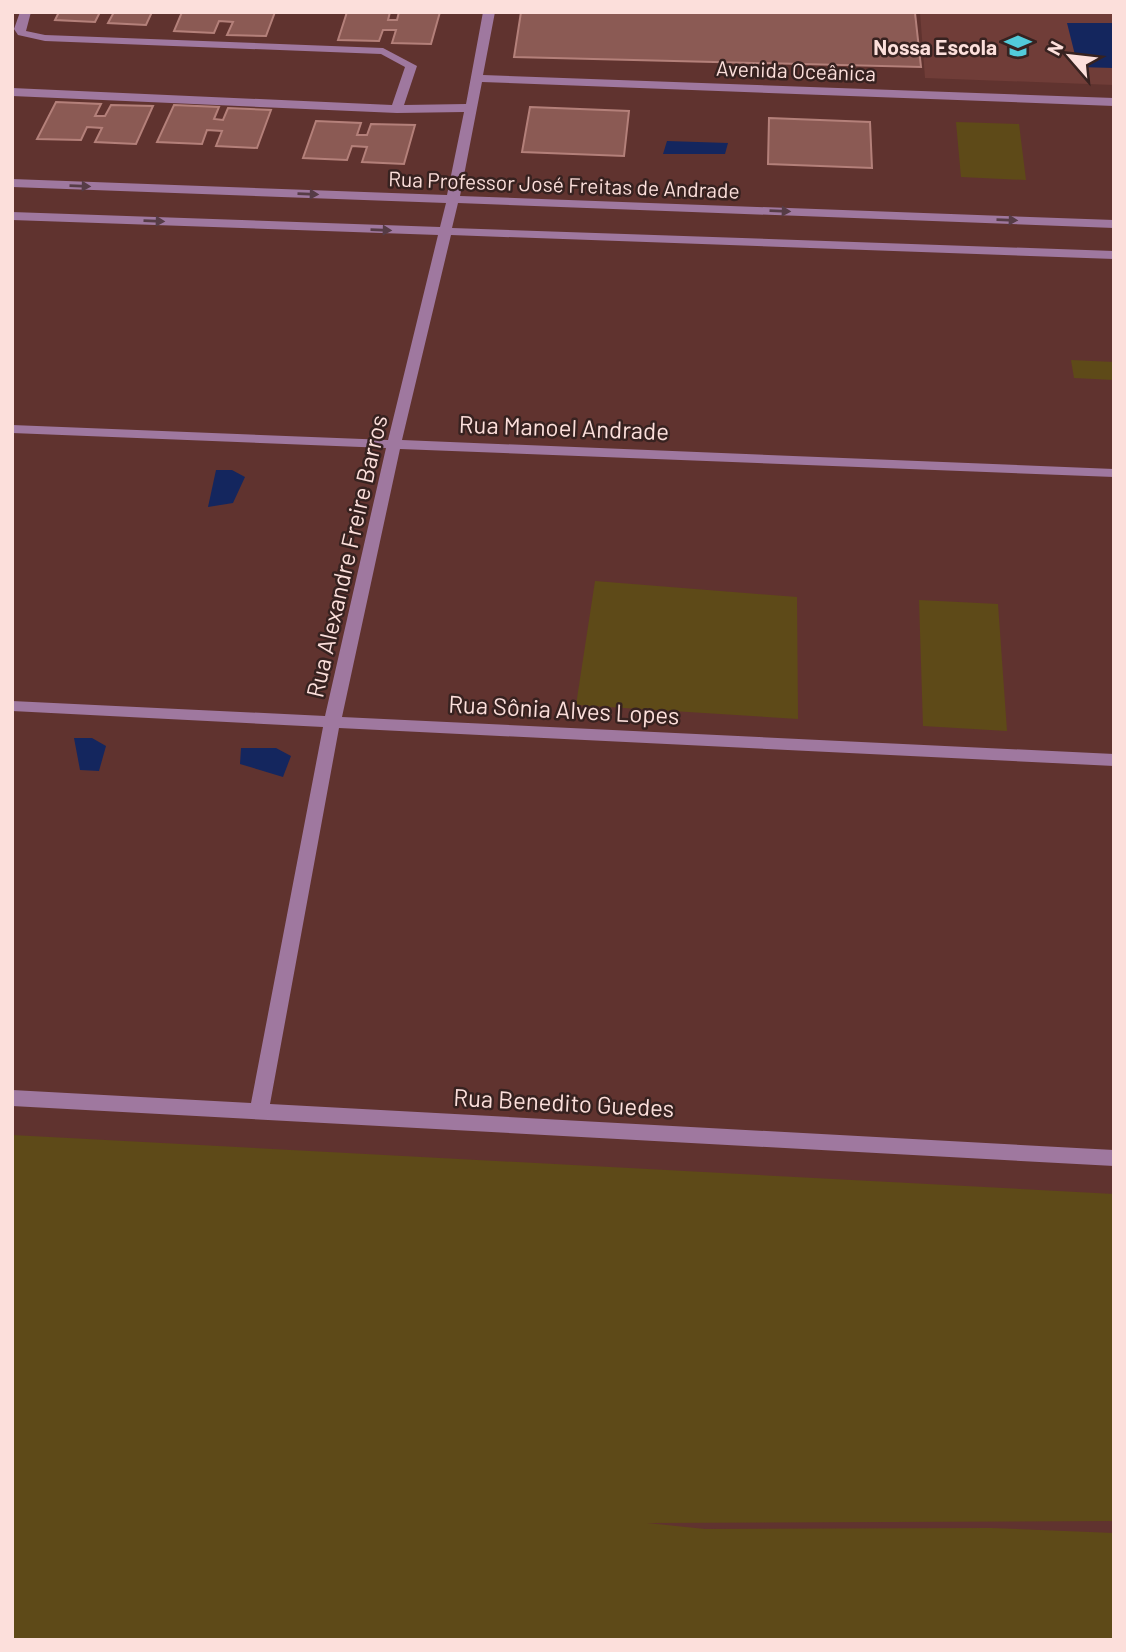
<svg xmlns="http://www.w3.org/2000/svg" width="1126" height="1652" viewBox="0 0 1126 1652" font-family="Barlow,sans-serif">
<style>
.built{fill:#703d38}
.green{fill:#5e4a18}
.water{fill:#14265e}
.building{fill:#8b5a54;stroke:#b4807a;stroke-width:2}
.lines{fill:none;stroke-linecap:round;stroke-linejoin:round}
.minor{fill:#9f789f;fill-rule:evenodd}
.oneway{fill:#563c46}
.labels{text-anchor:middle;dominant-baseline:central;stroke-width:5;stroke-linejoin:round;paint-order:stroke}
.far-poi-label{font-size:21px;font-weight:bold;fill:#fcdfdb;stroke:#372220;text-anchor:end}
.far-street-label{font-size:21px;fill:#fcdfdb;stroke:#372220}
.street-label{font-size:24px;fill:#fcdfdb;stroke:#372220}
</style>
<rect width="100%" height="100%" fill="#60332f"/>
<polygon class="built" points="920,12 1114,13 1114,85 925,78"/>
<g class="green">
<polygon points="956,122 1019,124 1026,180 961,177"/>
<polygon points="1071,360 1114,362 1114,380 1074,378"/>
<polygon points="595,581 797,597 798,719 576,705"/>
<polygon points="919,600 998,604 1007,731 923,726"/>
<polygon points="12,1135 1114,1194 1114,1521 647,1523 705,1529 991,1528 1114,1533 1114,1640 12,1640"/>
</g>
<g class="water">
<polygon points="1067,23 1114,23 1114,68 1078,67"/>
<polygon points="667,141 728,143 725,154 663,154"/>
<polygon points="216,470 232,470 245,477 233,503 208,507"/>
<polygon points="74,738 92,738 106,746 99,771 80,770"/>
<polygon points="241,748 276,748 291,756 283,777 240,764"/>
</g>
<g class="building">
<polygon points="59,12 100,12 95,22 55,20"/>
<polygon points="114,12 152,12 146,25 108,23"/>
<polygon points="182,12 275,12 266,36 227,35 233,22 219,21 214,33 174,31"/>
<polygon points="347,12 390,12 388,20 397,20 399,12 440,12 431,44 392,43 396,30 383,30 379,41 338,40"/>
<polygon points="521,12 915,13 921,67 514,57"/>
<polygon points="56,102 101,104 95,116 105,116 111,105 153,106 136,144 95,142 102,128 87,127 81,140 37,139"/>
<polygon points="174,105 219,107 214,119 223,120 228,108 271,110 257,148 216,146 222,131 207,130 202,144 157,142"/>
<polygon points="530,107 629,111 624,156 522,152"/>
<polygon points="769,118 870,122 872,168 768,164"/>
<polygon points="316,121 361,123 357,135 367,135 371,124 415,125 404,164 362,162 367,147 352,146 347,160 303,158"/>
</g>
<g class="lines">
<polygon class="minor" points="20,12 31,12 26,31 45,35 383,48 417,66 404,105 466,104 483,12 495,12 483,75 1114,98 1114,106 482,82 460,196 1114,220 1114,228 458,203 452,228 1114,251 1114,259 451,235 402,440 1114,469 1114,477 400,449 342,717 1114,754 1114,766 339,728 270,1104 1114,1150 1114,1166 12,1106 12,1090 251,1103 323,727 12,711 12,701 325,716 386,448 12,433 12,425 388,440 438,235 12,220 12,212 440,227 446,203 12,187 12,179 447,195 464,112 397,113 12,96 12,88 392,105 405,67 381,54 45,41 18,35 14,29"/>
</g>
<defs><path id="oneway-solid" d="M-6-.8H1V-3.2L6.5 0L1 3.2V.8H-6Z" transform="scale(1.75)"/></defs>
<g class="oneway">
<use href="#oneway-solid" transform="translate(80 186) rotate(2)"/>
<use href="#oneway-solid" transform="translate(308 194) rotate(2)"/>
<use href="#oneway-solid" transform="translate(780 211) rotate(2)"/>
<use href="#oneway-solid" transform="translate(1007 220) rotate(2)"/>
<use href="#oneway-solid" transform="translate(154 221) rotate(2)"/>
<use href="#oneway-solid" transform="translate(381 230) rotate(2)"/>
</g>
<defs>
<symbol id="school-bare" viewBox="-9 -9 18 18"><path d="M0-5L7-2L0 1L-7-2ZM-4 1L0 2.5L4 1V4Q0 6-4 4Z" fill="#52cbda" stroke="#372220" stroke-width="2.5" paint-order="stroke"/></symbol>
</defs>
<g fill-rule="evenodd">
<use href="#school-bare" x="999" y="27" width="38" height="38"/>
</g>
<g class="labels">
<g class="far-poi-label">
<text x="997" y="46">Nossa Escola</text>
</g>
<g class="far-street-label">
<text transform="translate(796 70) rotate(2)">Avenida Oceânica</text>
<text transform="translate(564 184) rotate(2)">Rua Professor José Freitas de Andrade</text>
</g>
<g class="street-label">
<text transform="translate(564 427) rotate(2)">Rua Manoel Andrade</text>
<text transform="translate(346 556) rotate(-77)">Rua Alexandre Freire Barros</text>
<text transform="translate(564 709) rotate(3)">Rua Sônia Alves Lopes</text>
<text transform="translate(564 1102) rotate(3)">Rua Benedito Guedes</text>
</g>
</g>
<rect width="1126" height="1652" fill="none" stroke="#fcdfdb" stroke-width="28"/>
<g transform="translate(1070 56) rotate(298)" stroke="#372220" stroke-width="5" paint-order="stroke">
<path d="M0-5L12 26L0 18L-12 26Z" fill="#fcdfdb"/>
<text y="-10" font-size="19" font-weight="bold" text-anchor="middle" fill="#fcdfdb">N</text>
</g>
</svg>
